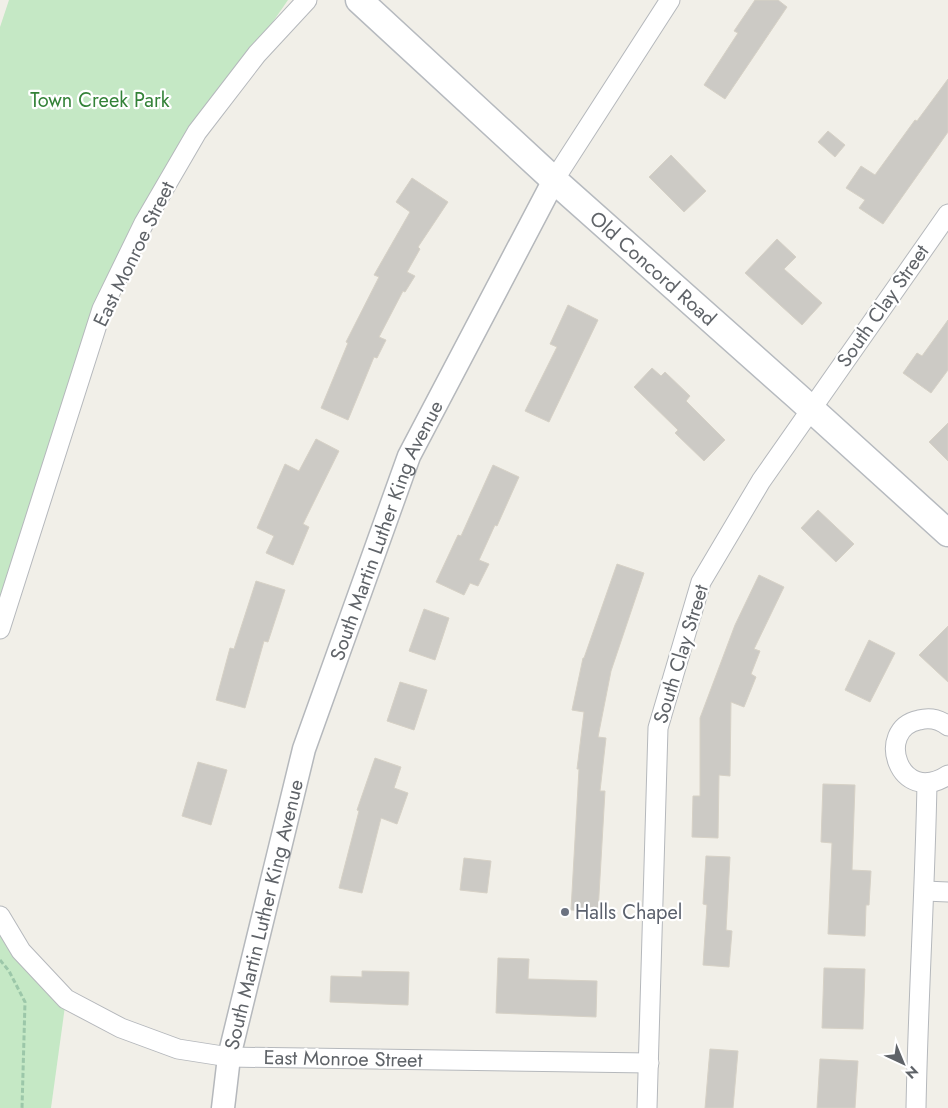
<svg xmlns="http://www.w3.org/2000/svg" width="948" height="1108" viewBox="0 0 948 1108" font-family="Jost,sans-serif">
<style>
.green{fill:#c5e8c5}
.building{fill:#cccac5;stroke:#d6d1c6}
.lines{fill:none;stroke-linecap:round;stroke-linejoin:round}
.minor-casing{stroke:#b5b8bc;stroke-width:21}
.tertiary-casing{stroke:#b5b8bc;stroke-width:25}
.secondary-casing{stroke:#b6babf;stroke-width:29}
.path{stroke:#9cc7a9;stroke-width:3;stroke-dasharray:5 2.5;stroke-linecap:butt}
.minor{stroke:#fff;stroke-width:19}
.tertiary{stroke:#fff;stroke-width:22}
.secondary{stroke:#fff;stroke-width:26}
.worship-dot{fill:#6b7280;stroke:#fff;stroke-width:2}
.labels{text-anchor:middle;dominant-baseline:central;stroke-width:4.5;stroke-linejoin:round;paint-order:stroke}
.park-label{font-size:20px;fill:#348238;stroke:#fff}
.street-label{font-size:20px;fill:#5f6368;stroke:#fff}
.worship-label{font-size:20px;fill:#5b616d;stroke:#fff;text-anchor:start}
</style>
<rect width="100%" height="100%" fill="#f1efe8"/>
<g class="green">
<polygon points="9,0 288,0 197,132 102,309 0,629 0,27"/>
<polygon points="0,911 66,999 51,1108 0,1108"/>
</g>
<g class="building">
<polygon points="755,0 778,0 787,7 725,99 704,85 738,33 734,31"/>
<polygon points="948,79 948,132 883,224 859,208 865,200 846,188 861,166 875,175 915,120 917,121"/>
<polygon points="828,131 845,145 835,157 818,142"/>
<polygon points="671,155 706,191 684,212 649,177"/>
<polygon points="412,178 448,202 418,247 420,249 407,272 415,276 405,292 403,291 379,337 386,340 377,358 374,357 348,420 321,408 348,343 346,342 379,277 374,275 410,212 396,202"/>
<polygon points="777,239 796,257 784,269 822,303 802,325 745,273"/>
<polygon points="568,305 598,320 549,422 525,411 557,347 550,344"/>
<polygon points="948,320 948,370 931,393 903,373 917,353 922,356"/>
<polygon points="652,368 661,376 665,372 690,396 686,401 725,440 704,461 675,433 678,430 634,387"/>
<polygon points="948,423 948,461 929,442"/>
<polygon points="316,439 339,451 303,524 309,527 293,565 266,553 274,536 257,528 285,464 299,471"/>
<polygon points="493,465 519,477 497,526 495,525 479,560 489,564 478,586 470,583 464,595 436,582 458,535 461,536"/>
<polygon points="818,510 854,544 836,562 801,528"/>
<polygon points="617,564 644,573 611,671 598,737 606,738 600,791 605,791 598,912 571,910 579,769 577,769 584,712 572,710 583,658 584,658"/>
<polygon points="759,575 784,587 754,649 760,651 751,674 756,677 744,707 731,702 730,776 719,775 718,838 692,837 693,796 700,796 700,718 735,625"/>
<polygon points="256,581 285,590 268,642 264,641 245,708 216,700 230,648 234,649"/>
<polygon points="424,609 449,618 435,660 409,651"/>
<polygon points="948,626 948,682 919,655"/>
<polygon points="869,640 895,653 870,702 845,690"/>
<polygon points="400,682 427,690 414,730 387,721"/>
<polygon points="375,758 401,767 394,788 408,793 397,824 381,818 362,893 339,888 359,811 357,810"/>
<polygon points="198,762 227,770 211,825 182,816"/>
<polygon points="823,784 855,785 852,870 871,871 869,905 866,905 865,936 828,934 832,843 821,842"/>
<polygon points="706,856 730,857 726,930 732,931 729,967 703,965 707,905 703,904"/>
<polygon points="464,858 491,861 487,893 460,890"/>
<polygon points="498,958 529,959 528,979 597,981 596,1017 496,1013"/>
<polygon points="824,968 865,969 863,1029 822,1028"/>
<polygon points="362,971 409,972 408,1005 330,1002 331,976 362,977"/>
<polygon points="710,1049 738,1051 733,1108 705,1108"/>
<polygon points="820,1059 858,1061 855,1108 817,1108"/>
</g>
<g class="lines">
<defs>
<g id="minor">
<polyline points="554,180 670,0"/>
<polyline points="0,629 102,309 144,223 197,132 257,54 307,0"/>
<path d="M948 726C939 719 930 717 919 720 874 729 899 807 948 775"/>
<polyline points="925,891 948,892"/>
<polyline points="0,916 21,951 66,999 121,1028 178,1049 229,1057 649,1063"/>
<polyline points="647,1108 658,728 701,582 761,481 948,214"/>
<path d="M916 1108C918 1000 925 892 927 783"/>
</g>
<g id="tertiary">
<path id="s1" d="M223 1108 229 1057 304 749 409 456 554 180"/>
</g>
<g id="secondary">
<path id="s2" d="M359 0 554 180 798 397 948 533"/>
</g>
</defs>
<use href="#minor" class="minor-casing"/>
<use href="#tertiary" class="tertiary-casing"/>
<use href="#secondary" class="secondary-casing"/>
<polyline class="path" points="0,960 9,971 25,1002 22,1108"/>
<use href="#minor" class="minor"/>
<use href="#tertiary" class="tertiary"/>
<use href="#secondary" class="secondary"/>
</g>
<circle class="worship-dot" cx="565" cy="912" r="5"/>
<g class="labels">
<g class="park-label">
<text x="100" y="100">Town Creek Park</text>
</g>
<g class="street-label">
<text transform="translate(134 254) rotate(-64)">East Monroe Street</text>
<text stroke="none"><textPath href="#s2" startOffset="398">Old Concord Road</textPath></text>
<text transform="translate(883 306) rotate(-55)">South Clay Street</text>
<text stroke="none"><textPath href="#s1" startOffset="602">South Martin Luther King Avenue</textPath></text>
<text transform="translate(681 654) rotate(-73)">South Clay Street</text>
<text stroke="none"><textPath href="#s1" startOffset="198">South Martin Luther King Avenue</textPath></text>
<text transform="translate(343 1059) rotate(1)">East Monroe Street</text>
</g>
<g class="worship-label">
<text x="575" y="912">Halls Chapel</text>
</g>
</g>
<g transform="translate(903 1063) rotate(136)" stroke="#ffffff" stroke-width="4" paint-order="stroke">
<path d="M0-4L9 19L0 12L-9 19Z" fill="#5f6368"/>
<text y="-8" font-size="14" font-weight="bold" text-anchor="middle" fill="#5f6368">N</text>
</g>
</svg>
